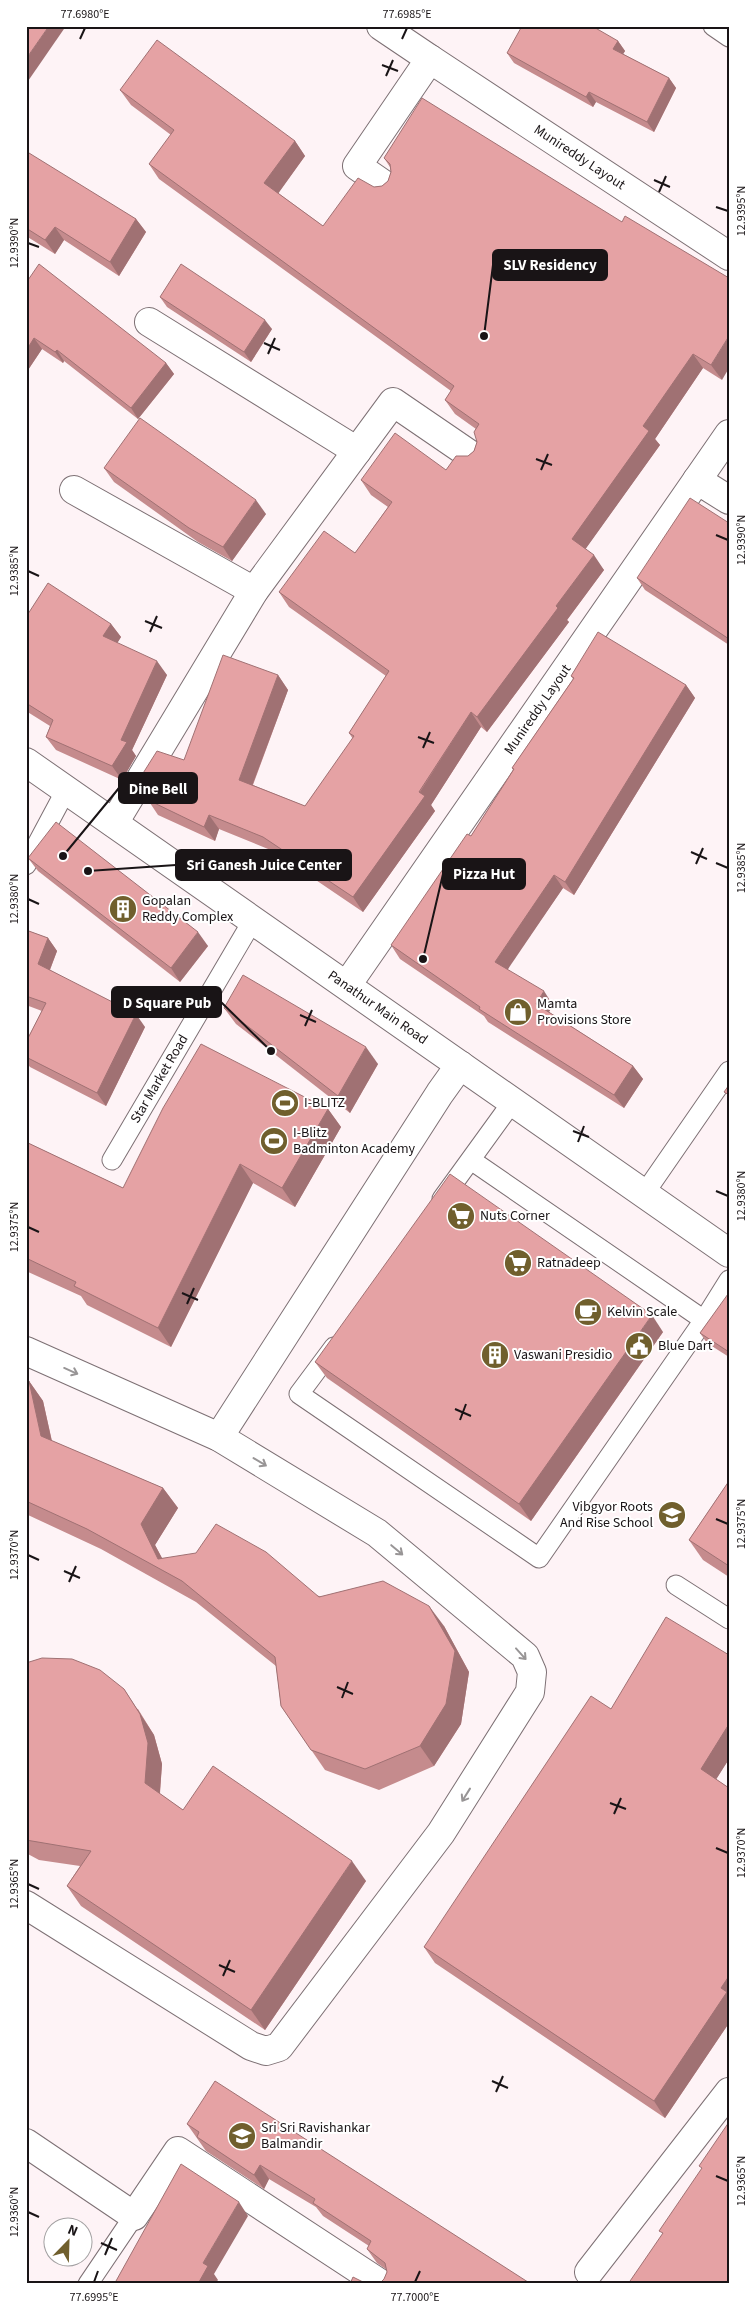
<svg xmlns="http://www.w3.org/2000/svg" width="755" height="2310" viewBox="0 0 755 2310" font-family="'Source Sans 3',sans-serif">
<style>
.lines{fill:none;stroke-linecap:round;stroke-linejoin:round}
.service-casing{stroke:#7d7074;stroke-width:21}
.minor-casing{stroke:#7d7074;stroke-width:30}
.tertiary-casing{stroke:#7d7074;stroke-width:30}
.service{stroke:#fff;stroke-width:19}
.minor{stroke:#fff;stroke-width:28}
.tertiary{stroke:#fff;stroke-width:28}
.wall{fill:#c58b8d}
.shaded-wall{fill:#a07173}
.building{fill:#e5a2a4;stroke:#a07173}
.oneway{stroke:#989596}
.ticks{fill:none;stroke:#191416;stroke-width:2}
.labels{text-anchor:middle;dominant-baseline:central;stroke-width:4;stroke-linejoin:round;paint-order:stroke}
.street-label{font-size:14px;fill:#191416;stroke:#fff}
.poi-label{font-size:14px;fill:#191416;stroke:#fff;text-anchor:start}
.leader{fill:none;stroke:#191416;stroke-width:2}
.callout-dot{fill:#191416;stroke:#fff;stroke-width:2}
.callout{fill:#191416;stroke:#191416;stroke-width:2}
.callout-label{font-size:15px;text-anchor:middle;font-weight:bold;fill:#fff}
.neatline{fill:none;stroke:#191416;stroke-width:2}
.ticks-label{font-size:12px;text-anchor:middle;fill:#191416}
</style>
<rect width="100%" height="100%" fill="#fef3f6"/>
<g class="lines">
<defs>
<g id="service">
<polyline points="713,26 729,37"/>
<polyline points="26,865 66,790"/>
<path id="s1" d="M112 1160 253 920"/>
<polyline points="471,1160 704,1320"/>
<polyline points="644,1194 729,1071"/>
<polyline points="442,1199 513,1101"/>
<polyline points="334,1347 299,1394 539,1558 704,1320 729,1280"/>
<polyline points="676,1585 729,1619"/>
<polyline points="88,2284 134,2216"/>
</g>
<g id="minor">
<polyline points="381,26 430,59 357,166 386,186"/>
<path id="s2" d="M430 59 729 256"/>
<polyline points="149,322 357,451"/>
<polyline points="697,480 729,500"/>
<polyline points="74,490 254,591"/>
<polyline points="114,823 254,591 393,402 472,456"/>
<path id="s3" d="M347 985 729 434"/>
<polyline points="26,1351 219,1437 377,1533 525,1656 532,1672 530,1692 441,1833 279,2047 266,2051 251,2046 26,1905"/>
<polyline points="219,1437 440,1093 460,1065"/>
<polyline points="26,2143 134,2216 178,2151 381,2284"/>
<polyline points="589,2272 729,2092"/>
</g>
<g id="tertiary">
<path id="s4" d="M26 762 729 1253"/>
</g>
</defs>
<use href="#service" class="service-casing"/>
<use href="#minor" class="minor-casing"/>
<use href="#tertiary" class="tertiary-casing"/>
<use href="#service" class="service"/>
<use href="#minor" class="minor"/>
<use href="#tertiary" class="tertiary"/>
</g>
<g class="wall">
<polygon points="618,41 625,51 623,54 669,78 676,88 654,132 596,102 593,107 514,63 507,53"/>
<polygon points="120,90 295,141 305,156 278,193 323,226 374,187 382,186 388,181 391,172 390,167 384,158 622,222 722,380 703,368 655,439 660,445 585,549 604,570 567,620 569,622 487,732 481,727 431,805 435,811 363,912 273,851 219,829 215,841 158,815 148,800 150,793 140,778 184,760 278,675 288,690 253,785 305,806 353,739 349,733 386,676 289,607 279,592 355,553 388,507 371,495 361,480 446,470 468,456 474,451 477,442 476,429 455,414 445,400 451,391 159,179 149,164 171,135 131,105"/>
<polygon points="26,158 136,219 146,232 119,276 64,240 55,254 26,236"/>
<polygon points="26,283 166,363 174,374 138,419 64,361 63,363 42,349 26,373"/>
<polygon points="160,297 272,329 251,362 167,307"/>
<polygon points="104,468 266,514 232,561 198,542 114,482"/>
<polygon points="729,523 729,645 645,590 637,578"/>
<polygon points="26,617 111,624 121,637 117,643 167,675 132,750 136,756 122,780 56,750 46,737 50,726 26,711"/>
<polygon points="571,676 686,685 695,698 574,895 563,888 507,969 553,1005 549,1012 633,1066 643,1079 624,1108 488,1022 484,1016 400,959 391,945 471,836 513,770 512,768 573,679"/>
<polygon points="28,858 208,946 180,982 38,871"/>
<polygon points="26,930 48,938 57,951 50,970 145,1027 106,1106 30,1067 26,1062 26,1042 42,1011 26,1005"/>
<polygon points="224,1008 378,1064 350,1113 236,1024"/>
<polygon points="328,1109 341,1127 295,1207 253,1183 171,1347 87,1305 81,1296 26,1271 26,1142 123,1188"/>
<polygon points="729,1294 729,1357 707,1343 700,1333"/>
<polygon points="663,1332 531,1521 327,1378 315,1362"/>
<polygon points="26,1378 29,1381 43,1401 52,1441 163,1488 178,1508 155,1545 162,1558 444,1626 469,1672 461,1724 434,1766 379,1790 325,1770 281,1706 276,1666 196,1602 101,1549 28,1515 26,1516"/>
<polygon points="729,1481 729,1577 703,1560 689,1540"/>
<polygon points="729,1655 729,1759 716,1779 729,1788 729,2023 665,2118 435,1963 424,1947 611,1709"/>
<polygon points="26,1663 138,1709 154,1735 162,1764 160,1794 183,1810 366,1881 265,2030 81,1906 67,1886 80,1866 39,1860 26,1853"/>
<polygon points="187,2124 531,2284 384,2279 387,2272 387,2270 377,2263 367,2249 369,2246 323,2216 316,2207 269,2179 264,2189 206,2151"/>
</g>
<g class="shaded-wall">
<polygon points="49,26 66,26 26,84 26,59"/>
<polygon points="618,41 625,51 620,59 613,49"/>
<polygon points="669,78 676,88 654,132 647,122"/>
<polygon points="589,92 596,102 593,107 586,97"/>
<polygon points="295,141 305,156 275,198 264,183"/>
<polygon points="136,219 146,232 119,276 110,262"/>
<polygon points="55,227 64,240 55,254 45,240"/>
<polygon points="265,320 272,329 251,362 244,352"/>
<polygon points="729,336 729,368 722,380 711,365"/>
<polygon points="34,338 42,349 26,373 26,351"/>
<polygon points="57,350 64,361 63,363 55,352"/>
<polygon points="693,354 703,368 655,439 660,445 582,554 572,539 643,426"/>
<polygon points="166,363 174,374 138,419 131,408"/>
<polygon points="256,500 266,514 232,561 223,547"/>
<polygon points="594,555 604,570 567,620 569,622 487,732 477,717 556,606"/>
<polygon points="111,624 121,637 113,650 103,636"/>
<polygon points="157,661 167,675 132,750 136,756 122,780 112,766 121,740"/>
<polygon points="278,675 288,690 249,794 239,780"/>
<polygon points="686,685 695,698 574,895 565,882"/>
<polygon points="471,712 481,727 431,805 435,811 363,912 353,897"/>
<polygon points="209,815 219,829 215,841 204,827"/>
<polygon points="554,875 563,888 504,975 495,962"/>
<polygon points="198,932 208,946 180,982 171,968"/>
<polygon points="48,938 57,951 47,977 38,964"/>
<polygon points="544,991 553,1005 546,1017 536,1004"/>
<polygon points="136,1014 145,1027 106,1106 97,1093"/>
<polygon points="366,1047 378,1064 350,1113 338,1096"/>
<polygon points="633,1066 643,1079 624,1108 614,1095"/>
<polygon points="328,1109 341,1127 295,1207 282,1188"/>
<polygon points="240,1164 253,1183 171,1347 158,1328"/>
<polygon points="652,1315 663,1332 531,1521 519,1504"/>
<polygon points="29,1381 43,1401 55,1456 41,1436"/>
<polygon points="163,1488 178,1508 155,1545 171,1575 158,1559 141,1524"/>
<polygon points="429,1606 444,1626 469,1672 461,1724 434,1766 420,1746"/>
<polygon points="124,1689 154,1735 162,1764 159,1803 145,1783"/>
<polygon points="729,1724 729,1759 712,1786 701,1769"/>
<polygon points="352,1861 366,1881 265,2030 251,2010"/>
<polygon points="729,1976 729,2023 665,2118 654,2101 721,1988"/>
<polygon points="260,2165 269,2179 264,2189 254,2175"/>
<polygon points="239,2202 248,2216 214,2274 218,2280 215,2284 201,2284 199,2282 203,2263"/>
</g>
<g class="building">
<polygon points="26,26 49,26 26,59"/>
<polygon points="522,26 592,26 618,41 613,49 669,78 647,122 589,92 586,97 507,53"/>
<polygon points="157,40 295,141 264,183 323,226 358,178 374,187 382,186 388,181 391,172 390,164 384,158 422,98 622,222 625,216 729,278 729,336 711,365 693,354 643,426 649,431 572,539 594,555 556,606 558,608 477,717 471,712 419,792 425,796 353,897 263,837 209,815 204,827 148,800 153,784 140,778 157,751 184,760 223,655 278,675 239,780 305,806 354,736 349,733 389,671 279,592 324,531 355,553 392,502 361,480 395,433 446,470 456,456 468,456 474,451 477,442 474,432 479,424 445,400 454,386 149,164 174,130 120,90"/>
<polygon points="29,153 136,219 110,262 55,227 45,240 26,228 26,158"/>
<polygon points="39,264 166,363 131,408 57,350 55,352 34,338 26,351 26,283"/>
<polygon points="181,264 265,320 244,352 160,297"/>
<polygon points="140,418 256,500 223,547 189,528 104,468"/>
<polygon points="690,498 729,523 729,639 637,578"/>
<polygon points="48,583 111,624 103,636 157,661 121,740 127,742 112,766 46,737 53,720 26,703 26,617"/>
<polygon points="598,632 686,685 565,882 554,875 495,962 544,991 536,1004 633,1066 614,1095 479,1009 480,1007 391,945 467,834 471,836 514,769 512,768 574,678 571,676"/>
<polygon points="56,822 198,932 171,968 28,858"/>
<polygon points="26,930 48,938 38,964 136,1014 97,1093 26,1057 26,1042 46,1003 26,996"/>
<polygon points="243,975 366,1047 338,1096 224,1008"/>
<polygon points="201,1044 328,1109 282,1188 240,1164 158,1328 74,1286 76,1282 26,1258 26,1142 123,1188 163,1108"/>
<polygon points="729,1085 729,1095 724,1092"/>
<polygon points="450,1174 652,1315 519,1504 315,1362"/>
<polygon points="728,1294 729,1294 729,1352 700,1333"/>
<polygon points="26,1378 29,1381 41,1436 163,1488 141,1524 158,1559 196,1553 216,1524 266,1552 319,1597 383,1581 429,1606 455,1651 446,1704 420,1746 365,1769 311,1750 281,1706 275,1657 182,1581 87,1529 26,1501"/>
<polygon points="729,1481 729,1566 689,1540"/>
<polygon points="666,1617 729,1655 729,1724 701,1769 729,1788 729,1976 721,1988 727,1992 654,2101 424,1947 591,1696 611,1709"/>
<polygon points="42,1658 72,1659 100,1670 124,1689 140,1714 148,1743 145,1783 183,1810 213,1766 352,1861 251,2010 67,1886 91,1851 26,1840 26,1663"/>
<polygon points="215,2081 531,2284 379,2284 384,2279 387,2272 385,2263 367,2249 371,2241 313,2203 315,2199 260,2165 254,2175 197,2137 199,2132 187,2124"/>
<polygon points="729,2122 729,2284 628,2284 663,2233 659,2231 702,2168 699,2166"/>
<polygon points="181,2164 239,2202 203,2263 208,2266 199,2282 204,2284 121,2284 116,2281"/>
<polygon points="353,2277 367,2284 350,2284"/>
</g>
<defs><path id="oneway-shaft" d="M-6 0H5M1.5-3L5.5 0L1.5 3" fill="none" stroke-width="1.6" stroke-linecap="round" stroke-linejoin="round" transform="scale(1.25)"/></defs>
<g class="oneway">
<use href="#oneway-shaft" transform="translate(71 1371) rotate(24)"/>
<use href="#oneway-shaft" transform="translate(260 1462) rotate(31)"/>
<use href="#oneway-shaft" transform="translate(397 1550) rotate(40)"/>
<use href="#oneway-shaft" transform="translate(521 1654) rotate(48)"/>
<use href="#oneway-shaft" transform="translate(466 1795) rotate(122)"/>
</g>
<path class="ticks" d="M80 39 85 28M402 39 407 28M382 65 398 71M386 76 393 60M654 180 670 187M659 192 666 176M716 207 728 211M28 243 39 247M264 343 280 350M268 354 275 338M536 459 552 465M541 470 548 454M716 535 728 540M28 571 39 576M145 621 162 628M150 632 157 616M418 737 434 743M423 748 430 732M691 852 707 859M716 863 728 868M696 864 703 848M28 899 39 904M300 1015 316 1022M305 1026 312 1010M573 1131 589 1137M578 1142 584 1126M716 1191 728 1196M28 1227 39 1232M182 1293 198 1300M187 1304 194 1288M455 1409 471 1416M460 1420 466 1404M716 1519 728 1524M28 1555 39 1560M64 1571 80 1578M69 1582 76 1566M337 1687 353 1694M342 1698 348 1682M610 1803 626 1809M614 1814 621 1798M716 1848 728 1853M28 1884 39 1889M219 1965 235 1972M223 1976 230 1960M492 2081 508 2088M496 2092 503 2076M716 2176 728 2181M28 2212 39 2217M101 2243 117 2250M105 2255 112 2238M94 2282 98 2271M415 2282 420 2271"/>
<defs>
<symbol id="building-disc" viewBox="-11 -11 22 22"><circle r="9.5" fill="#705f2d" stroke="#fff"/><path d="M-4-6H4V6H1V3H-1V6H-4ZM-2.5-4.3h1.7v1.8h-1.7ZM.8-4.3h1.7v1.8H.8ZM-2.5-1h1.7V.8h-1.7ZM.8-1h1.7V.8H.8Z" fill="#fff"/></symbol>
<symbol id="shop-disc" viewBox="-11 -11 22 22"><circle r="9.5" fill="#705f2d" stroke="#fff"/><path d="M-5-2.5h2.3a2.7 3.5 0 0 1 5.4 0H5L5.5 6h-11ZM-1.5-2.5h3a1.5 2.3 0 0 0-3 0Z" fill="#fff"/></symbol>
<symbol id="stadium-disc" viewBox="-11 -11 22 22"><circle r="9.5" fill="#705f2d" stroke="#fff"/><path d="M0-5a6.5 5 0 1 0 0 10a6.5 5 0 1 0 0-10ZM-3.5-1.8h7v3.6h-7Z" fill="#fff"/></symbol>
<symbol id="supermarket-disc" viewBox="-11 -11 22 22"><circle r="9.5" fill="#705f2d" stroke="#fff"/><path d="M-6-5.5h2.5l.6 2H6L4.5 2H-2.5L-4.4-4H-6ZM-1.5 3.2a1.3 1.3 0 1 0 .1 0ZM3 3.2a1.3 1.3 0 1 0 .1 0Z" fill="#fff"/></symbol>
<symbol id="cafe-disc" viewBox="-11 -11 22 22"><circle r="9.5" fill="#705f2d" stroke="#fff"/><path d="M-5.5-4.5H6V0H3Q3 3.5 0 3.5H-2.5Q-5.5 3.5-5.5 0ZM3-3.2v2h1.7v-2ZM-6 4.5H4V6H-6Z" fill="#fff"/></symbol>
<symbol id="civic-disc" viewBox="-11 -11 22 22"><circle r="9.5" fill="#705f2d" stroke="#fff"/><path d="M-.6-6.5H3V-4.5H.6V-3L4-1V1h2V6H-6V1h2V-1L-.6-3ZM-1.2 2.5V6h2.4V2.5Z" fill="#fff"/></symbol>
<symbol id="school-disc" viewBox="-11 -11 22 22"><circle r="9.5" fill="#705f2d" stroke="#fff"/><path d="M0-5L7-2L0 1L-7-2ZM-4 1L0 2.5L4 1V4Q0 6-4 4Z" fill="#fff"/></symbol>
</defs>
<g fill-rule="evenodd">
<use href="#building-disc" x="107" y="893" width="32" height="32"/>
<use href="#shop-disc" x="502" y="996" width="32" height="32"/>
<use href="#stadium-disc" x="269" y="1087" width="32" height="32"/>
<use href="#stadium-disc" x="258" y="1125" width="32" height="32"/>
<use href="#supermarket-disc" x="445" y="1200" width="32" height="32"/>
<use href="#supermarket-disc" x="502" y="1247" width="32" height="32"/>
<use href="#cafe-disc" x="572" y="1296" width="32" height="32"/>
<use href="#civic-disc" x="623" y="1330" width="32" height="32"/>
<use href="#building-disc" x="479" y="1339" width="32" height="32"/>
<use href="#school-disc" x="656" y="1499" width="32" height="32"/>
<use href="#school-disc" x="226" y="2120" width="32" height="32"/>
</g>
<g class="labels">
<g class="street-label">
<text stroke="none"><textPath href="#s2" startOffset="179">Munireddy Layout</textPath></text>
<text stroke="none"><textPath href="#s3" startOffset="335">Munireddy Layout</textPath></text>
<text stroke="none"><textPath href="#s4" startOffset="429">Panathur Main Road</textPath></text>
<text stroke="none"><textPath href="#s1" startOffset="94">Star Market Road</textPath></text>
</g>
<g class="poi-label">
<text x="142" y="901">Gopalan<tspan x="142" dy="16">Reddy Complex</tspan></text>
<text x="537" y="1004">Mamta<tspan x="537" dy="16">Provisions Store</tspan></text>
<text x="304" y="1103">I-BLITZ</text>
<text x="293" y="1133">I-Blitz<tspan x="293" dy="16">Badminton Academy</tspan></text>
<text x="480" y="1216">Nuts Corner</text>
<text x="537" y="1263">Ratnadeep</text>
<text x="607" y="1312">Kelvin Scale</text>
<text x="658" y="1346">Blue Dart</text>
<text x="514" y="1355">Vaswani Presidio</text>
<text x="653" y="1507" text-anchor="end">Vibgyor Roots<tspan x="653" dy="16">And Rise School</tspan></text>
<text x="261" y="2128">Sri Sri Ravishankar<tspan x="261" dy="16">Balmandir</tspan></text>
</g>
</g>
<path class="leader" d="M484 336L493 265M63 856L119 788M88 871L176 865M423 959L443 874M271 1051L221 1002"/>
<g class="callout-dot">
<circle cx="484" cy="336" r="5"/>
<circle cx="63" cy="856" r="5"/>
<circle cx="88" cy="871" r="5"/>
<circle cx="423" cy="959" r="5"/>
<circle cx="271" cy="1051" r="5"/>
</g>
<g class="callout">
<rect x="493" y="250" width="114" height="30" rx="5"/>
<rect x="119" y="773" width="78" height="30" rx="5"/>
<rect x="176" y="850" width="175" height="30" rx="5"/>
<rect x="443" y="859" width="82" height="30" rx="5"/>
<rect x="112" y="987" width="109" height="30" rx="5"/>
</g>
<g class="callout-label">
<text x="550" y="270">SLV Residency</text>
<text x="158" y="794">Dine Bell</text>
<text x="264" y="870">Sri Ganesh Juice Center</text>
<text x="484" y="879">Pizza Hut</text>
<text x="167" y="1008">D Square Pub</text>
</g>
<rect width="755" height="2310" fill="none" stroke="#ffffff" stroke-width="55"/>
<g transform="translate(68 2242) rotate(23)"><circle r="24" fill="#ffffff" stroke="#a3a1a2"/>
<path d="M0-4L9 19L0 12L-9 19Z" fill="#705f2d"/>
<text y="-8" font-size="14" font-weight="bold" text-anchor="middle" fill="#191416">N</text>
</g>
<rect x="28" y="28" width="700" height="2254" class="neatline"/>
<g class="ticks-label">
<text x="85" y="18">77.6980°E</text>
<text x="407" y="18">77.6985°E</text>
<text transform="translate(741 211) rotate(-90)" y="4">12.9395°N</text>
<text transform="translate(14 243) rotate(-90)" y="4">12.9390°N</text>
<text transform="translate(741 540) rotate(-90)" y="4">12.9390°N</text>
<text transform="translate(14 571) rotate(-90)" y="4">12.9385°N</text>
<text transform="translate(741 868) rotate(-90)" y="4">12.9385°N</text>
<text transform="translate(14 899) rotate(-90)" y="4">12.9380°N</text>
<text transform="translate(741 1196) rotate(-90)" y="4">12.9380°N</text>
<text transform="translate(14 1227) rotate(-90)" y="4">12.9375°N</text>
<text transform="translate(741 1524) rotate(-90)" y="4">12.9375°N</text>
<text transform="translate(14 1555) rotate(-90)" y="4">12.9370°N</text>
<text transform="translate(741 1853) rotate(-90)" y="4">12.9370°N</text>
<text transform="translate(14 1884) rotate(-90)" y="4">12.9365°N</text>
<text transform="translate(741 2181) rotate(-90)" y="4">12.9365°N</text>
<text transform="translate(14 2212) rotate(-90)" y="4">12.9360°N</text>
<text x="94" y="2301">77.6995°E</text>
<text x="415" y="2301">77.7000°E</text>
</g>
</svg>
